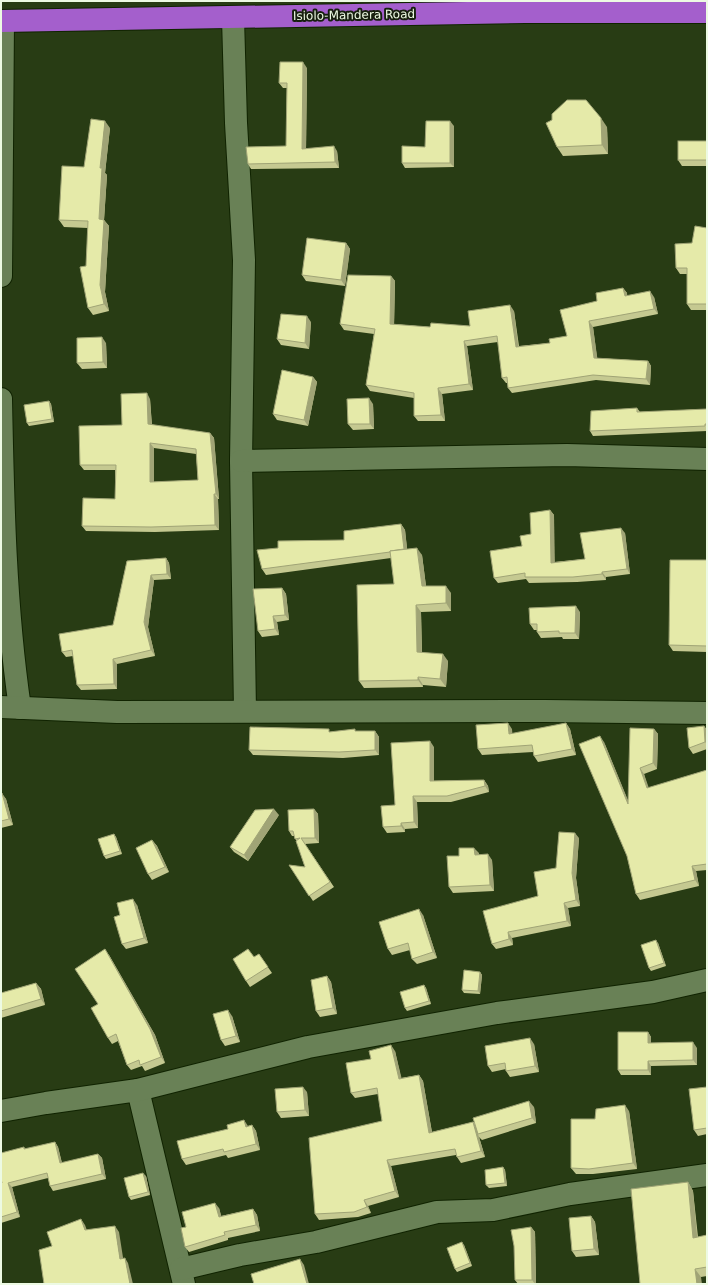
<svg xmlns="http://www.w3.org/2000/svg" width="708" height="1285" viewBox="0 0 708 1285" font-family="'DejaVu Sans',sans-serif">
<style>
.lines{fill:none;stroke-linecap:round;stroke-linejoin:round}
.minor-casing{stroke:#102300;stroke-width:24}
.highway-casing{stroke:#102300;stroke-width:24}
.minor{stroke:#698156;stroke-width:22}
.highway{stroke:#a45fcc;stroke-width:22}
.wall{fill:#c5c991;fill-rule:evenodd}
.shaded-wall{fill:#a0a476}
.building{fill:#e5eaa9;stroke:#a0a476;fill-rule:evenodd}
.labels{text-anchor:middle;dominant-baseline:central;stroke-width:4;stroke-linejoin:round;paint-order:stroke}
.street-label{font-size:12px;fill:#edfae3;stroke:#17200f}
</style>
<rect width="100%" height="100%" fill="#283c14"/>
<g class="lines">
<defs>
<g id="minor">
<polyline points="233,18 236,123 244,260 241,461 245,711"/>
<polyline points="1,276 3,21"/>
<path d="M1 399C3 502 5 605 20 708"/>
<polyline points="241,461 567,455 707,459"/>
<polyline points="1,707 117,712 546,711 707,713"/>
<polyline points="138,1090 184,1284"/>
<polyline points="1,1111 46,1103 138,1090 308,1047 497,1013 653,992 707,980"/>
<polyline points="181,1269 240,1255 316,1242 437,1212 493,1210 570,1194 707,1175"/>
</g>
<polyline id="highway" points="1,21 525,12 707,12"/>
</defs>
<use href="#minor" class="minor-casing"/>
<use href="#highway" class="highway-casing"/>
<use href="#minor" class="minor"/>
<use href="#highway" class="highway"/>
</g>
<g class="wall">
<polygon points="307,68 306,148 337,151 339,168 251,169 248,164 286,146 287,88 283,88 279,83"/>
<polygon points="552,120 607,127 608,154 563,156 557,147"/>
<polygon points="454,126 454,167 405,168 402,163"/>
<polygon points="110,128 105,173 107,175 104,220 109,226 105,292 109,311 93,315 88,308 86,266 88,228 64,227 59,220 84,167"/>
<polygon points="707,141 707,166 682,166 678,160"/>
<polygon points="707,228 707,310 691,310 687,304 687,274 680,274 676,268 692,243"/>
<polygon points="346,243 350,249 345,286 306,281 302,275"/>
<polygon points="391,276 395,281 394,324 430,327 470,326 514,311 519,346 550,343 567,336 597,301 623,288 627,293 627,296 654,297 658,314 593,327 597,358 648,361 651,366 650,385 596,380 512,393 508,388 508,383 506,383 502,378 498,342 467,346 473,390 442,394 445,421 418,421 414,416 414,398 370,391 366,385 374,334 344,330 340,324"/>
<polygon points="311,322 309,349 281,345 277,339"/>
<polygon points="106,343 107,368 82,369 77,363"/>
<polygon points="313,377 317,382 308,426 277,420 273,414"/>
<path d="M150 399 152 425 210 433 214 438 219 499H218L219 530 155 532 86 531 82 526 115 499V470H84L80 465ZM154 448 196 454 198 480 154 482Z"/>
<polygon points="49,401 51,404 54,422 29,426 27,423"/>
<polygon points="373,404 374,429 353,430 348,424"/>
<polygon points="637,408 640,412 707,409 707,431 593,436 590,431"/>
<polygon points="550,510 554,515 554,562 585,559 625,533 630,574 606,577 606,580 577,582 529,583 526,579 498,583 494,578 522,546"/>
<polygon points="401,524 405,530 407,549 422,555 426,586 451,593 451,611 421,612 422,652 448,661 446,687 423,685 423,687 364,688 359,681 394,584 391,558 266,575 262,569 278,548 344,540"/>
<polygon points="166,558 169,563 171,579 154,580 148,627 155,656 117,664 117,689 81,690 77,685 73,656 66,657 62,652 113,625 127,561"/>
<polygon points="707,560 707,652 673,651 669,645"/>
<polygon points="282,588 286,594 289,620 277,622 279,635 262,637 258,631"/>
<polygon points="580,612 579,639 563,639 562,637 541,638 537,632 537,630 534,630 530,624"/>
<polygon points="566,723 570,729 576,755 538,762 534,756 533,752 482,755 478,749 512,729 512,734"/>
<polygon points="704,726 707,730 707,749 693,754 689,748"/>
<polygon points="654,729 658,734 657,769 644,774 648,788 707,770 707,870 696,871 699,886 640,900 636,894 627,856 604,742 628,801"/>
<polygon points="356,731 375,731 379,737 379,755 343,758 253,755 249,750 331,732"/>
<polygon points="434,747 434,781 484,780 488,786 489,792 451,802 417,802 418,828 405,829 405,832 387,833 383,827 395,805"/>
<polygon points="1,794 6,799 13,825 1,828"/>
<polygon points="314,809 318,814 319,843 305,844 334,887 313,901 289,865 305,867 296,840 294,836 292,836 289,831"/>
<polygon points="279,815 248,861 234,852 230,847"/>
<polygon points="114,834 116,837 122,854 106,859 104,856"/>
<polygon points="579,838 576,878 580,906 568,908 571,926 512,938 513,945 496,949 492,944 538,896 556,868"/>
<polygon points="152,840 157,846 169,872 152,880 148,874"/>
<polygon points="479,853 479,855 492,860 494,891 453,893 449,887 459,856"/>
<polygon points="137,905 148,943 126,949 122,944 120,915"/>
<polygon points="423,915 437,958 417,964 412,959 410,950 392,955 388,949"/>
<polygon points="658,943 666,966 651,971 649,968"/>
<polygon points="259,954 272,973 250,987 246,981 254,957"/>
<polygon points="109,955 155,1035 165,1063 145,1071 142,1066 131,1070 127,1065 118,1041 112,1044 108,1038"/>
<polygon points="480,972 482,975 480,994 464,993 462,990"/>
<polygon points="327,976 331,982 337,1014 320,1017 316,1011"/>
<polygon points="36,983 41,989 45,1005 1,1018 1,993"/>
<polygon points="424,985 426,988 431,1004 407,1011 405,1008"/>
<polygon points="232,1016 240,1042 225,1046 221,1040"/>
<polygon points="648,1032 651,1037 651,1043 697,1048 697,1065 651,1066 651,1075 621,1075 618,1070"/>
<polygon points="534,1044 539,1072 510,1077 506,1071 506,1069 492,1072 488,1066"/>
<polygon points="395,1051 401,1078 419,1075 423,1081 432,1132 534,1107 536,1123 482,1140 479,1137 485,1157 461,1163 457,1157 456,1155 391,1166 399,1197 368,1206 371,1213 358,1217 319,1220 315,1214 382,1121 378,1094 355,1098 351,1093 371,1059"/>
<polygon points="707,1087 707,1134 698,1136 694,1130"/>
<polygon points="307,1092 309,1116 281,1118 277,1112"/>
<polygon points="629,1111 637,1169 593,1174 576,1174 571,1168 595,1119"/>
<polygon points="252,1125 256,1131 260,1150 228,1158 226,1155 186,1165 182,1159 248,1126"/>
<polygon points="55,1142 58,1147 62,1163 98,1154 102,1158 106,1179 53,1191 50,1186 48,1178 12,1187 20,1217 1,1223 1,1183 2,1183 24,1147 25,1149"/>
<polygon points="503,1167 505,1170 507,1186 489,1188 486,1185"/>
<polygon points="146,1176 150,1195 131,1200 129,1197"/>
<polygon points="688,1182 693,1191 698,1237 707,1235 707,1276 701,1277 640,1284"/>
<polygon points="219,1208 221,1216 253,1209 257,1215 260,1231 228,1238 228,1240 189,1252 185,1247 186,1227"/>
<polygon points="591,1216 595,1222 599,1255 576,1257 572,1251"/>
<polygon points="531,1227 535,1232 536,1284 518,1284 515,1280"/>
<polygon points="464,1245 472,1266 457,1272 455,1269"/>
</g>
<g class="shaded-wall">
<polygon points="303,62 307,68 306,154 302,149"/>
<polygon points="601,118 607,127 608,154 602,145"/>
<polygon points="105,121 110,128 105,173 107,175 104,220 109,226 105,292 109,311 104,304 100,285 99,219 100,168"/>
<polygon points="450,121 454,126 454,167 450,163"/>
<polygon points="334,146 337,151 339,168 335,162"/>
<polygon points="346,243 350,249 345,286 341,280"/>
<polygon points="391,276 395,281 394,329 390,324"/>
<polygon points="623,288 627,293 628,302 625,296"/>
<polygon points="650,291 654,297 658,314 654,309"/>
<polygon points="510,305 514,311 519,352 516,347"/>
<polygon points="307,316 311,322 309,349 305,343"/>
<polygon points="589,321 593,327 598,363 594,358"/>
<polygon points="102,337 106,343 107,368 103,362"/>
<polygon points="464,341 467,346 473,390 469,384"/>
<polygon points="648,361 651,366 650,385 646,379"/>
<polygon points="313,377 317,382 308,426 304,420"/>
<polygon points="438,388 442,394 445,421 441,415"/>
<polygon points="147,393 150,399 152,429 148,424"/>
<polygon points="369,398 373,404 374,429 370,424"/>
<polygon points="49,401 51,404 54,422 52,419"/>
<polygon points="210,433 214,438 219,499 216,494"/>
<polygon points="150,443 154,448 154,487 150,482"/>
<polygon points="214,494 218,499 219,530 215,525"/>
<polygon points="550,510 554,515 555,568 551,563"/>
<polygon points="401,524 405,530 408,556 404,550"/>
<polygon points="621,528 625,533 630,574 627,569"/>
<polygon points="417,548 422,555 427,594 422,586"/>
<polygon points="166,558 169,563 171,579 167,574"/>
<polygon points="602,572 606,577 606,580 602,574"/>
<polygon points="151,575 154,580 148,627 155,656 151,650 144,622"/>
<polygon points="446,586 451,593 451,611 446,603"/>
<polygon points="282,588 286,594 289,620 285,615"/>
<polygon points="416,605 421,612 422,659 417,652"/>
<polygon points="576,606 580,612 579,639 575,633"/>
<polygon points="273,616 277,622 279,635 275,629"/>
<polygon points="443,654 448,661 446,687 440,679"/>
<polygon points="113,659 117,664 117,689 114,684"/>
<polygon points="418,677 423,685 423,687 418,680"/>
<polygon points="508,723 512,729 513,740 509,734"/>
<polygon points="566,723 570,729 576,755 572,749"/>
<polygon points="704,726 707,730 707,744 705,742"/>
<polygon points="654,729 658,734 657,769 653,763"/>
<polygon points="375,731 379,737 379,755 375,750"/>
<polygon points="600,736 604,742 632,810 628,804"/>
<polygon points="430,741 434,747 434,786 430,781"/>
<polygon points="640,768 644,774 651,794 647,788"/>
<polygon points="484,780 488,786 489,792 485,786"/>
<polygon points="2,793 6,799 13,825 9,819"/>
<polygon points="413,796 417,802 418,828 414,822"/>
<polygon points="274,809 279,815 248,861 244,855"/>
<polygon points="314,809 318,814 319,843 315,838"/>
<polygon points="401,823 405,829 405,832 401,826"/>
<polygon points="575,833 579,838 576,878 580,906 576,900 572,873"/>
<polygon points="114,834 116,837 122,854 120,851"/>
<polygon points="152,840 157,846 169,872 165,867"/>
<polygon points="474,848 479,853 479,861 475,855"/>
<polygon points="488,854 492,860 494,891 490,885"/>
<polygon points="692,866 696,871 699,886 695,880"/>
<polygon points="133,899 137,905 148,943 144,938"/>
<polygon points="564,903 568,908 571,926 567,921"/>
<polygon points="419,909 423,915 437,958 433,952"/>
<polygon points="508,932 512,938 513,945 509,939"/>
<polygon points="656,940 658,943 666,966 664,963"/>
<polygon points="105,949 109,955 155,1035 165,1063 161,1057"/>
<polygon points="480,972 482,975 480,994 478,991"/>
<polygon points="327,976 331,982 337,1014 333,1008"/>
<polygon points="36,983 41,989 45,1005 41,999"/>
<polygon points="424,985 426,988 431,1004 429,1001"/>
<polygon points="228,1010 232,1016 240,1042 236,1036"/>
<polygon points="648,1032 651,1037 651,1049 648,1043"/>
<polygon points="530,1038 534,1044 539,1072 535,1066"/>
<polygon points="693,1042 697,1048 697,1065 693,1060"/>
<polygon points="391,1045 395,1051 403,1084 399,1079"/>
<polygon points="648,1061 651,1066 651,1075 648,1070"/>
<polygon points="419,1075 423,1081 433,1139 429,1133"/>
<polygon points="303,1087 307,1092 309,1116 305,1110"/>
<polygon points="529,1101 534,1107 536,1123 532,1118"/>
<polygon points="625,1105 629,1111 637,1169 633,1163"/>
<polygon points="244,1120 248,1126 246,1127"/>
<polygon points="473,1122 477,1128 478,1134 479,1137 485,1157 481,1151"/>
<polygon points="252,1125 256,1131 260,1150 256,1144"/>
<polygon points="55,1142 58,1147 63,1168 60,1163"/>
<polygon points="98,1154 102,1158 106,1179 102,1174"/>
<polygon points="387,1160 391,1166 399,1197 395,1191"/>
<polygon points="503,1167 505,1170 507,1186 505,1183"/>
<polygon points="143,1173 146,1176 150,1195 148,1192"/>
<polygon points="688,1182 693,1191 698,1246 693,1238"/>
<polygon points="8,1183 12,1187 20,1217 17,1212"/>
<polygon points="364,1200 368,1206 371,1213 367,1207"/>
<polygon points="215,1203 219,1208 223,1222 219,1217"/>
<polygon points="253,1209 257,1215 260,1231 256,1225"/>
<polygon points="591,1216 595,1222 599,1255 594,1249"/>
<polygon points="81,1219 85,1225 89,1236 85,1230"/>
<polygon points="115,1226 119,1232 124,1264 120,1259"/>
<polygon points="531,1227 535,1232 536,1284 535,1284 532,1280"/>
<polygon points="462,1242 464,1245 472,1266 470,1263"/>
<polygon points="125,1258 128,1263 133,1284 130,1284"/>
<polygon points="300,1259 304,1265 309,1284 307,1284"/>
<polygon points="695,1269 701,1277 702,1284 697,1284"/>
</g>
<g class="building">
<polygon points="280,62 303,62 302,149 334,146 335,162 248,164 246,147 286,146 287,83 279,83"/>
<polygon points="567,100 586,100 601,118 602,145 557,147 546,123 552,120 552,114"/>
<polygon points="91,119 105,121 100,168 102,168 99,219 104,220 100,285 104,304 88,308 80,267 86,266 88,221 59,220 62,166 84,167"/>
<polygon points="426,121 450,121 450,163 402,163 402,146 425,147"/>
<rect x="678" y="141" width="29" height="19"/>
<polygon points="695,226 707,228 707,304 687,304 687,268 676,268 675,244 692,243"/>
<polygon points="307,238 346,243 341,280 302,275"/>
<polygon points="348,275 391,276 390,324 430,327 431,323 470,326 468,311 510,305 516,347 550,343 549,339 567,336 560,310 597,301 596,293 623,288 625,296 650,291 654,309 589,321 594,358 648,361 646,379 593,375 508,388 507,377 502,378 497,336 464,341 469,384 438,388 441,415 414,416 414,393 366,385 375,329 340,324"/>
<polygon points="281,314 307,316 305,343 277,339"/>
<polygon points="102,337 103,362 77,363 77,338"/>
<polygon points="282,370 313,377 304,420 273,414"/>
<path d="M147 393 148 424 210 433 216 494H214L215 525 151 527 82 526 83 498 115 499 116 465H80L79 426 122 425 121 394ZM150 443 196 449 198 480 150 482Z"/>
<polygon points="369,398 370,424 348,424 347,399"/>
<polygon points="49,401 52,419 27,423 24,405"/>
<polygon points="637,408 637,412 707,409 707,424 705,424 705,426 590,431 591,411"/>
<polygon points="550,510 551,563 585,559 580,533 621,528 627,569 602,572 602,574 573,577 525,577 525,573 494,578 490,551 522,546 520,536 531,534 530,513"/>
<polygon points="401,524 404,549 390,551 390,552 262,569 257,550 278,548 278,541 344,540 344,531"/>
<polygon points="417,548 422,586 446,586 446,603 416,605 417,652 443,654 440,679 418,677 418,680 359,681 357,585 394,584 390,551"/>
<polygon points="166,558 167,574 151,575 144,622 151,650 113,659 114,684 77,685 72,650 62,652 59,634 113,625 127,561"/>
<polygon points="670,560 707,560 707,646 669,645"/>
<polygon points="282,588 285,615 273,616 275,629 258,631 253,589"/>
<polygon points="576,606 575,633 559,633 559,631 537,632 537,624 530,624 529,608"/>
<polygon points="508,723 509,734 566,723 572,749 534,756 532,745 478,749 476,725"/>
<polygon points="704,726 705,742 689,748 687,728"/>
<polygon points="250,727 329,729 329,732 355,729 355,731 375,731 375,750 339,752 249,750"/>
<polygon points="630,728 654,729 653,763 640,768 647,788 707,770 707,864 692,866 695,880 636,894 627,856 579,744 600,736 628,804"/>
<polygon points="430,741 430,781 484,780 485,786 447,796 413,796 414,822 401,823 401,826 383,827 381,806 395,805 391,743"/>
<polygon points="2,793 9,819 1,821 1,794"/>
<polygon points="274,809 244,855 230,847 255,810"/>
<polygon points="314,809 315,838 301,838 330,882 309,896 289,865 305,867 296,841 300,838 295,839 293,831 289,831 288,810"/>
<polygon points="559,832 575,833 572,873 576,900 564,903 567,921 508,932 509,939 492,944 483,911 538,896 534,872 556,868"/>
<polygon points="114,834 120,851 104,856 98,839"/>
<polygon points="152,840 165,867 148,874 136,848"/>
<polygon points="459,848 474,848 475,855 488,854 490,885 449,887 447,856 459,856"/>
<polygon points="133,899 144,938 122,944 114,917 120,915 117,903"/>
<polygon points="419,909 433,952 412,959 408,943 388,949 379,922"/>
<polygon points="656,940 664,963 649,968 641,945"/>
<polygon points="105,949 150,1029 161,1057 140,1065 139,1060 127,1065 116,1034 108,1038 91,1008 98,1004 75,969"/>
<polygon points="248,949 254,957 259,954 268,967 246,981 233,959"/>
<polygon points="464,970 480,972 478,991 462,990"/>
<polygon points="327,976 333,1008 316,1011 311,980"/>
<polygon points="36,983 41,999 1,1011 1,993"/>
<polygon points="424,985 429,1001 405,1008 400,992"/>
<polygon points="228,1010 236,1036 221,1040 213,1014"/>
<polygon points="618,1032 648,1032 648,1043 693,1042 693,1060 648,1061 648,1070 618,1070"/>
<polygon points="530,1038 535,1066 506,1071 505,1063 488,1066 485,1046"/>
<polygon points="391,1045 399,1079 419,1075 429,1133 473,1122 481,1151 457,1157 455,1149 387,1160 395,1191 364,1200 367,1207 354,1212 315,1214 309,1138 382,1121 377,1088 351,1093 346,1063 371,1059 369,1051"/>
<polygon points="303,1087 305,1110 277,1112 275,1089"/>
<polygon points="707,1087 707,1128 694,1130 689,1089"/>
<polygon points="529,1101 532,1118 478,1134 473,1118"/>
<polygon points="625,1105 633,1163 589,1169 571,1168 571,1119 595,1119 596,1109"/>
<polygon points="244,1120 246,1127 252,1125 256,1144 224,1152 223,1149 182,1159 177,1141 228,1129 227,1125"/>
<polygon points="55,1142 60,1163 98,1154 102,1174 50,1186 47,1173 8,1183 17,1212 1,1217 1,1183 2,1183 1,1179 1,1153 24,1147 24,1149"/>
<polygon points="503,1167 505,1183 486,1185 485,1170"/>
<polygon points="143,1173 148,1192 129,1197 124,1178"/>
<polygon points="688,1182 693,1238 707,1235 707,1267 695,1269 697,1284 640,1284 631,1189"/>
<polygon points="215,1203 219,1217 253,1209 256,1225 224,1232 225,1235 185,1247 181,1228 186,1227 182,1212"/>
<polygon points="591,1216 594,1249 572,1251 569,1218"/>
<polygon points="81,1219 85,1230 115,1226 120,1259 125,1258 130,1284 44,1284 39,1250 52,1246 47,1232"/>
<polygon points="531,1227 532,1280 515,1280 514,1246 511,1230"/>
<polygon points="462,1242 470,1263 455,1269 447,1248"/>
<polygon points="300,1259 307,1284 254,1284 251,1274"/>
</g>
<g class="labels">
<g class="street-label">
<text transform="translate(354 15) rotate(-1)">Isiolo-Mandera Road</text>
</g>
</g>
<rect width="708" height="1285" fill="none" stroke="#edfae3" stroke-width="4"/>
</svg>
